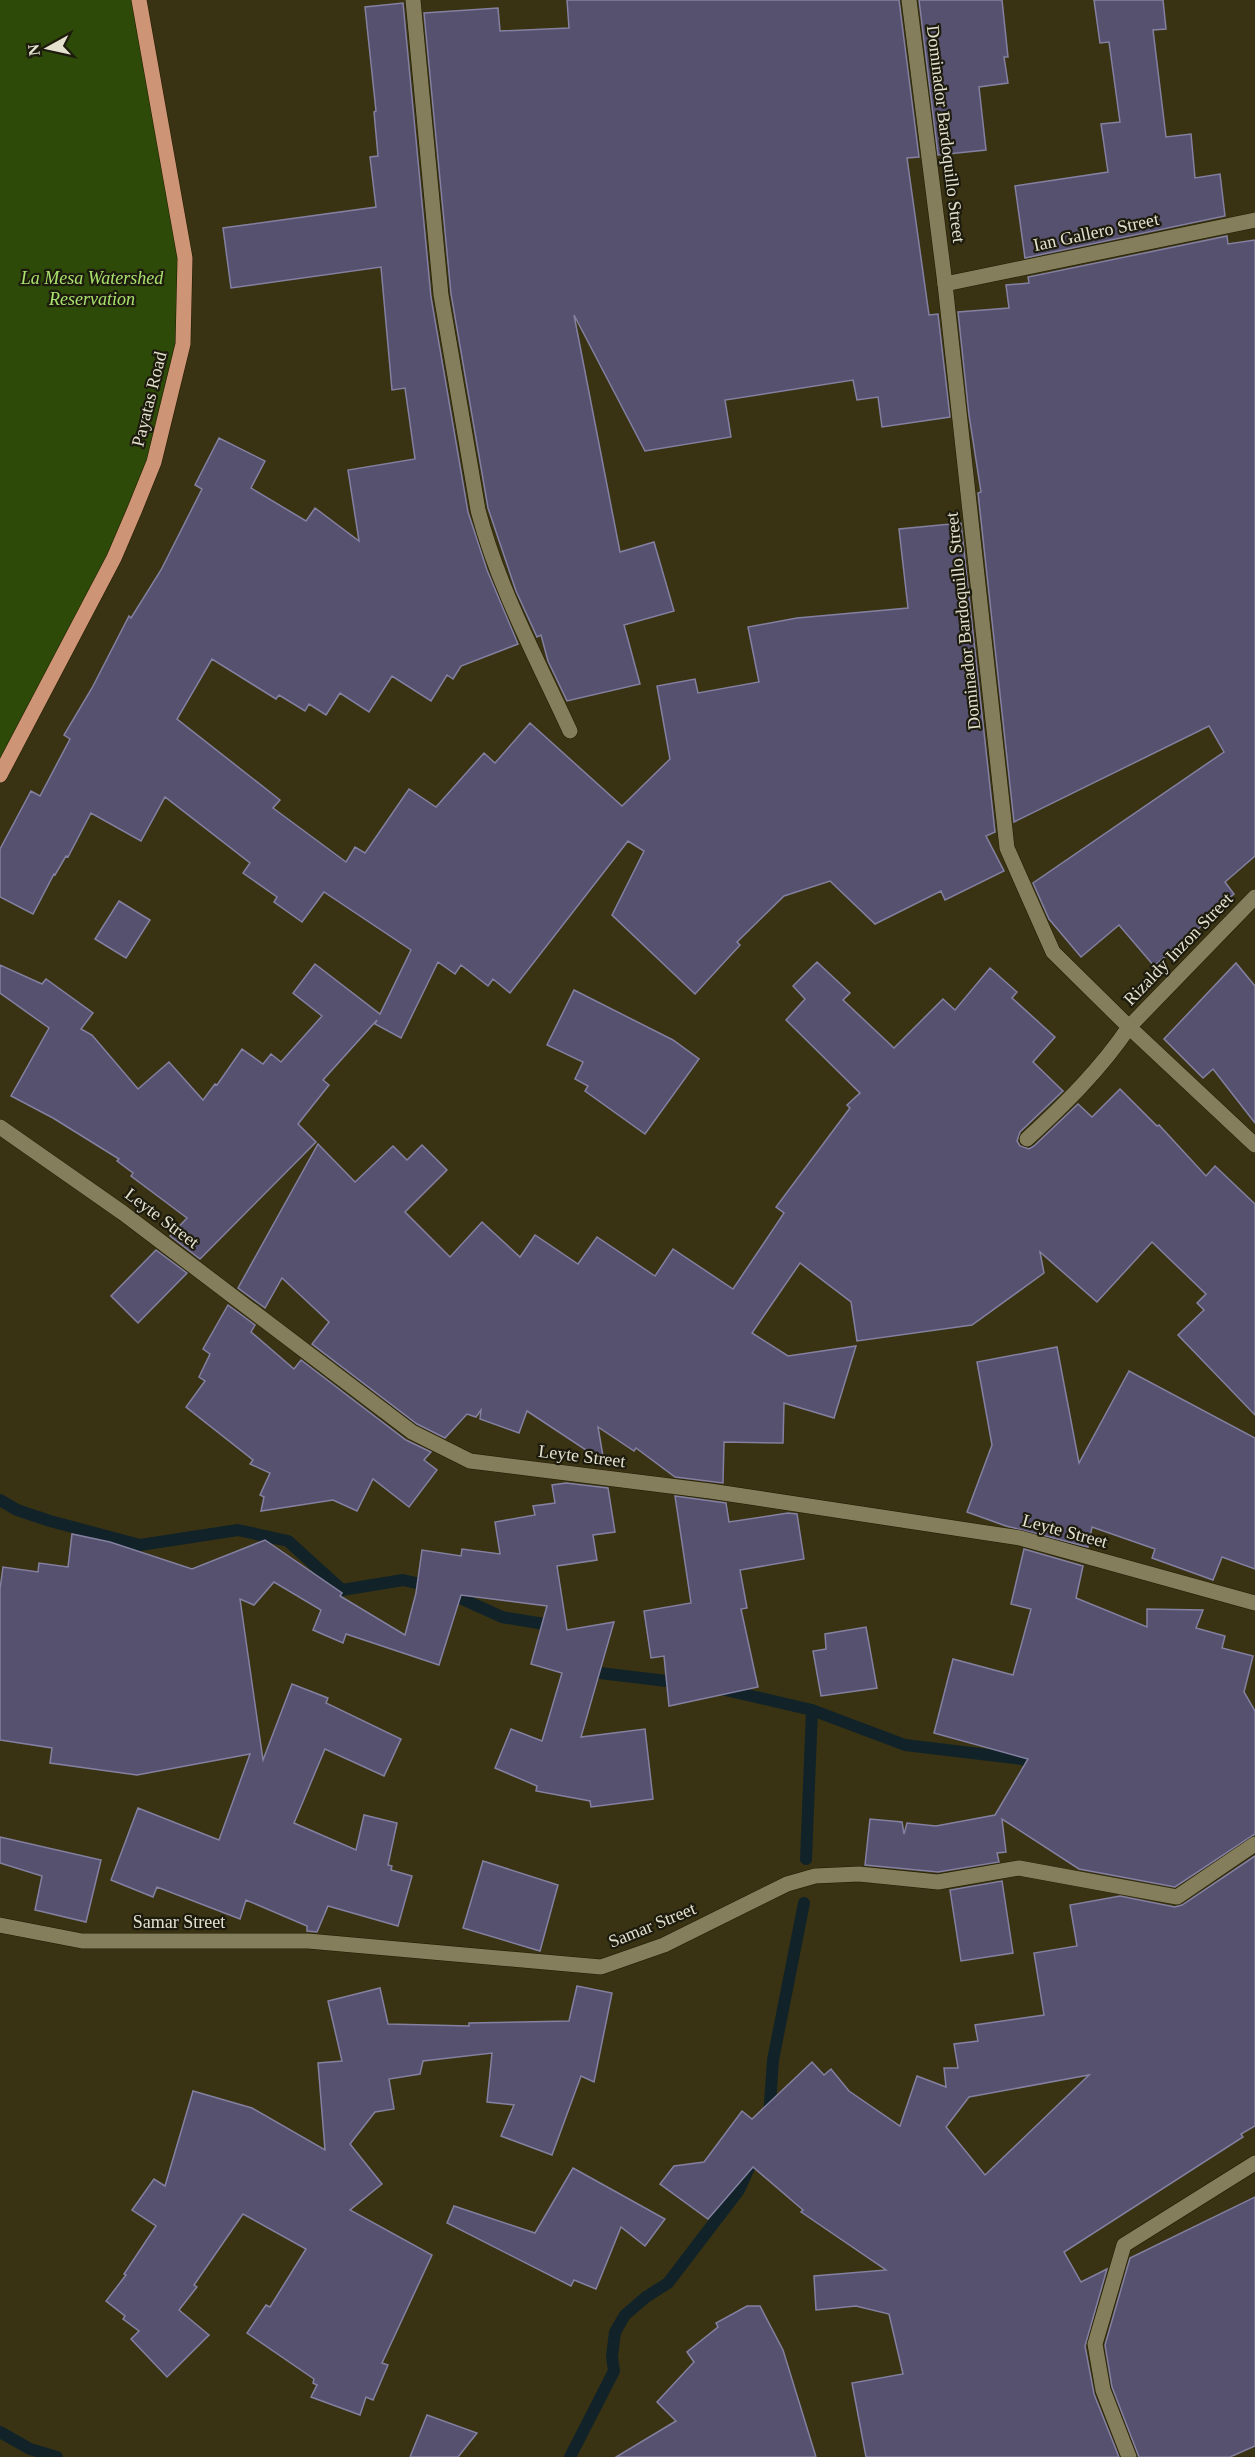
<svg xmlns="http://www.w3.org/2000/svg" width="1255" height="2457" viewBox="0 0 1255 2457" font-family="'Times New Roman',serif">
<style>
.green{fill:#2e4a08}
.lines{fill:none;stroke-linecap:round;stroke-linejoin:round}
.stream{stroke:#112329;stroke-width:12}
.building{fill:#55516f;stroke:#8480a1;stroke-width:1.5;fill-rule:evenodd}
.street-casing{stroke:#201a00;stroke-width:16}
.primary-casing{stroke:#201a00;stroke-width:16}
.street{stroke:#847e5c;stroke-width:15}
.primary{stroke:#cd9475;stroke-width:15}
.labels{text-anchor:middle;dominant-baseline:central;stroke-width:4.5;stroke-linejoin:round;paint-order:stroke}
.street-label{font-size:18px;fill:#e4e1cf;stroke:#1d1b0d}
.park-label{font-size:18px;font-style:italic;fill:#aae26e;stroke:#1d1b0d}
</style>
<rect width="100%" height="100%" fill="#393313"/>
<polygon class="green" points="0,0 139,0 176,212 183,344 154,462 0,775"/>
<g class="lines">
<g class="stream">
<polyline points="0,1500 17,1510 50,1521 140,1545 238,1530 288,1541 342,1590 403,1580 438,1588 502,1617 544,1624 554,1633"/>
<polyline points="588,1662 600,1673 683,1683"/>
<polyline points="721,1689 812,1710 905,1745 1022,1759 1041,1766"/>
<polyline points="806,1859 812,1710"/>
<polyline points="769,2117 773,2060 804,1903"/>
<polyline points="0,2432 30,2449 57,2457"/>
<polyline points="570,2457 614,2371 612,2357 615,2332 625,2315 646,2297 668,2283 739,2190 751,2163"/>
</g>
</g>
<g class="building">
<polygon points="567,0 899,0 919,157 907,158 929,315 938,314 950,417 882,427 878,397 857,400 853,380 725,400 731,437 645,451 574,315 620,552 654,542 674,611 624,625 640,684 567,701 548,661 541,635 537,637 516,591 488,508 451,294 424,13 498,8 500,31 569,28"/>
<polygon points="919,0 1002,0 1008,57 1004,57 1008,83 979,87 986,150 938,155"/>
<polygon points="1094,0 1163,0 1166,29 1153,30 1166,137 1191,134 1195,178 1220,174 1225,216 1025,258 1015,186 1108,172 1101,124 1120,122 1109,42 1100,43"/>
<polygon points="403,3 431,297 468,512 487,570 518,644 461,666 453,679 447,675 431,701 392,676 369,712 340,693 326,715 309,704 305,711 279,695 276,699 212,659 177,719 280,800 273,808 346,862 355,847 365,853 409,789 436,807 484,753 495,763 530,723 622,806 670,759 657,686 695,679 698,693 759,682 748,627 797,618 908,608 899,529 961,523 995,832 986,836 1004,871 945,900 941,891 875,924 830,881 784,896 737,942 740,945 695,994 612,915 644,851 628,841 510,993 493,979 488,986 461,965 455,974 438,962 401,1038 375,1024 377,1020 323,1080 329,1085 298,1124 316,1142 200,1259 170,1236 187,1218 131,1176 133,1173 117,1161 119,1159 53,1118 11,1096 49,1028 0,993 0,965 42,984 46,979 93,1013 81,1029 92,1035 138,1089 169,1062 203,1100 215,1084 217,1085 242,1049 263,1064 271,1054 281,1062 322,1016 293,993 315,964 380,1014 411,950 324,892 302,922 274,902 277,897 243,873 250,863 165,797 141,841 91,813 68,857 66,856 55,875 54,874 33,914 0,897 0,849 31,791 40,796 70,739 64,735 92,688 129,616 131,618 161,570 202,489 195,485 219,438 265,461 251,488 306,521 315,508 359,541 348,470 415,459 405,388 392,390 381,267 231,288 223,228 376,207 370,157 378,156 374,112 376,111 365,7"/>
<polygon points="1227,236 1228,244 1255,240 1255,856 1225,882 1234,894 1201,920 1204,924 1154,966 1119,925 1081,957 1049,919 1033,883 1224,752 1209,726 1014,822 978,493 981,492 969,415 958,312 1009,308 1006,285 1029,283 1028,277"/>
<polygon points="119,901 150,920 126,958 95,939"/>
<polygon points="817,962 850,993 843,1000 894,1048 943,999 955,1010 990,968 1017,992 1012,998 1055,1037 1033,1062 1063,1091 1020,1132 1017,1141 1020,1146 1029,1149 1034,1146 1078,1104 1092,1117 1120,1089 1157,1126 1159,1125 1206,1176 1215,1166 1255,1204 1255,1415 1178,1335 1204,1310 1197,1303 1206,1294 1152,1242 1097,1302 1040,1252 1044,1273 972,1325 857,1341 851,1302 800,1263 752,1333 788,1356 856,1346 834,1418 784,1403 783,1443 724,1442 723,1483 675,1477 636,1448 634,1451 598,1427 604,1462 527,1411 519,1433 480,1419 481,1410 476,1417 467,1414 445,1438 417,1424 312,1344 329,1322 282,1278 265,1308 238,1288 318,1144 355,1182 393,1146 407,1160 422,1145 447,1170 405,1212 450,1257 482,1222 520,1257 535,1235 578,1264 597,1237 655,1276 673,1249 733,1289 784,1213 776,1207 850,1108 847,1105 860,1093 786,1020 805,999 793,986"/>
<polygon points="1236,963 1255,986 1255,1123 1213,1069 1203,1078 1164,1039"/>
<polygon points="574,990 673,1040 699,1059 645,1134 585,1091 588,1086 575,1079 583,1062 547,1045"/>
<polygon points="156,1250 187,1273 138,1323 111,1296"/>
<polygon points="228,1305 255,1325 251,1332 294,1369 301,1360 406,1440 431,1452 424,1460 437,1470 409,1507 373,1479 357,1511 333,1500 261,1511 264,1497 260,1495 270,1473 250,1464 253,1460 186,1407 205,1381 199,1377 210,1354 203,1349"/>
<polygon points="1057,1347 1079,1463 1129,1371 1255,1438 1255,1569 1222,1557 1213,1580 1152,1558 1155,1549 1092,1527 1088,1547 1006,1526 967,1512 992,1445 977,1362"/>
<polygon points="566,1483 608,1488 615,1532 593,1535 597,1560 557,1566 567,1630 614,1622 581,1737 645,1729 653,1799 591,1807 590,1801 536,1791 537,1786 495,1768 511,1729 542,1741 562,1673 531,1664 547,1606 461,1595 439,1665 346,1634 343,1643 313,1630 321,1610 274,1582 254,1605 240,1599 263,1760 292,1684 328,1698 326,1703 401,1739 384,1776 325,1749 294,1823 356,1850 364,1815 397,1823 388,1865 392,1866 391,1870 412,1876 398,1926 328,1906 317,1932 307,1931 307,1926 246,1900 240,1919 157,1887 153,1897 111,1880 138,1808 219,1840 250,1754 137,1775 50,1763 52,1748 0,1740 0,1589 3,1567 38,1572 39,1563 68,1567 72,1534 110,1542 192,1569 265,1540 342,1593 340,1596 405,1635 416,1593 422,1550 461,1556 462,1549 500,1554 495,1522 535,1515 533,1506 555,1503 552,1485"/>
<polygon points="675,1496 726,1503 729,1522 788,1513 797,1514 804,1559 740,1570 747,1608 741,1609 758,1687 669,1706 664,1656 651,1658 644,1611 691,1603"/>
<polygon points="1024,1549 1083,1566 1076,1598 1147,1627 1147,1609 1203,1610 1196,1628 1225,1636 1222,1648 1253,1656 1244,1692 1255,1711 1255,1834 1175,1887 1079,1869 1002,1819 1006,1852 997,1853 999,1862 938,1872 865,1865 870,1819 902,1822 904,1834 907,1823 936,1826 995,1815 1028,1759 934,1733 953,1659 1013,1675 1031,1609 1011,1604"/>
<polygon points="866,1627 877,1688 821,1696 813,1651 826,1649 825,1634"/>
<polygon points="0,1837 101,1860 86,1922 35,1910 42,1876 0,1863"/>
<path d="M1255 1856V2126L1241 2134 1243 2137 1064 2252 1081 2282 1107 2269 1085 2346 1094 2394 1119 2457H866L852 2383 903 2374 889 2314 856 2306 816 2310 814 2276 886 2270 801 2212 803 2210 753 2167 708 2219 660 2184 674 2166 704 2162 742 2111 752 2119 812 2062 824 2075 831 2069 849 2091 900 2126 917 2076 946 2087 944 2068H958L954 2044 978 2041 975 2025 1044 2015 1034 1953 1077 1946 1070 1905 1120 1896 1175 1907 1182 1905ZM1089 2075 985 2175 946 2127 969 2097Z"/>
<polygon points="483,1861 558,1885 540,1951 463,1928"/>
<polygon points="1002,1881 1013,1953 961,1961 950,1890"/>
<polygon points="577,1986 612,1993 594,2082 581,2076 552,2155 501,2136 514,2105 487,2102 492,2053 423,2061 420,2074 389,2079 394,2109 375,2112 350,2144 382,2184 350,2210 432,2255 382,2363 388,2365 373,2400 366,2397 360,2415 311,2397 317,2385 313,2383 314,2379 247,2333 266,2305 270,2307 306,2249 243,2214 194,2285 197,2287 179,2310 209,2335 167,2377 131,2339 139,2331 123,2319 125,2316 106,2301 126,2275 124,2274 156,2226 132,2210 154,2179 165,2186 193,2091 252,2108 325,2150 318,2063 342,2061 328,2001 380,1988 388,2024 469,2026 469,2023 569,2021"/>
<polygon points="573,2168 665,2219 645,2246 621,2227 596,2289 574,2280 571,2286 447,2223 454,2206 535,2233"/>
<polygon points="1255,2197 1255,2446 1230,2457 1139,2457 1112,2387 1105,2345 1130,2258"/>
<polygon points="747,2306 760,2306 783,2350 816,2457 616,2457 676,2421 657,2402 694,2362 687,2352 718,2327 716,2323"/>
<polygon points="427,2415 477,2433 458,2457 410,2457"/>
</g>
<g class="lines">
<defs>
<g id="street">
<path d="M413 0 441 295 478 510C498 587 537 659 570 731"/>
<polyline points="909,0 945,284 1007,848 1053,952 1129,1027 1255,1145"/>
<polyline points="945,284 1255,220"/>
<polyline points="0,1127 123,1213 412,1432 470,1461 710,1491 1020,1538 1255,1603"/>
<path d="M1027 1139C1064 1105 1100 1070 1129 1027L1255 897"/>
<polyline points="0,1925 82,1941 308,1941 601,1967 664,1945 787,1884 815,1876 859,1874 938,1882 1019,1868 1177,1897 1255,1844"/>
<polyline points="1129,2457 1103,2390 1095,2344 1124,2245 1255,2163"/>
</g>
<polyline id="primary" points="0,775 114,558 135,509 154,462 183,344 185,258 139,0"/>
</defs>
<use href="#street" class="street-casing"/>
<use href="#primary" class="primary-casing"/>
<use href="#street" class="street"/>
<use href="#primary" class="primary"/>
</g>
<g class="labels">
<g class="street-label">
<text transform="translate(946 134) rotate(83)">Dominador Bardoquillo Street</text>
<text transform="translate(1096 232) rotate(-12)">Ian Gallero Street</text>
<text transform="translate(149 399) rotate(-76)">Payatas Road</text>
<text transform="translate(963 621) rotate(-96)">Dominador Bardoquillo Street</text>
<text transform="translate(1178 949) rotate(-46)">Rizaldy Inzon Street</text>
<text transform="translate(162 1218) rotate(37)">Leyte Street</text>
<text transform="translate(582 1456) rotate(7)">Leyte Street</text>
<text transform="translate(1065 1531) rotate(15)">Leyte Street</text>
<text x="179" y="1922">Samar Street</text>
<text transform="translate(652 1925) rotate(-22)">Samar Street</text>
</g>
<g class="park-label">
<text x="92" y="278">La Mesa Watershed<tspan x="92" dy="21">Reservation</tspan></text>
</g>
</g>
<g transform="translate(48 48) rotate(262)" stroke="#1d1b0d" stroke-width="4.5" paint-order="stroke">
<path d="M0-4.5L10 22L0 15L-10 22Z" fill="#e4e1cf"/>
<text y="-9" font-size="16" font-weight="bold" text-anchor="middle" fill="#e4e1cf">N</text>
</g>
</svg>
